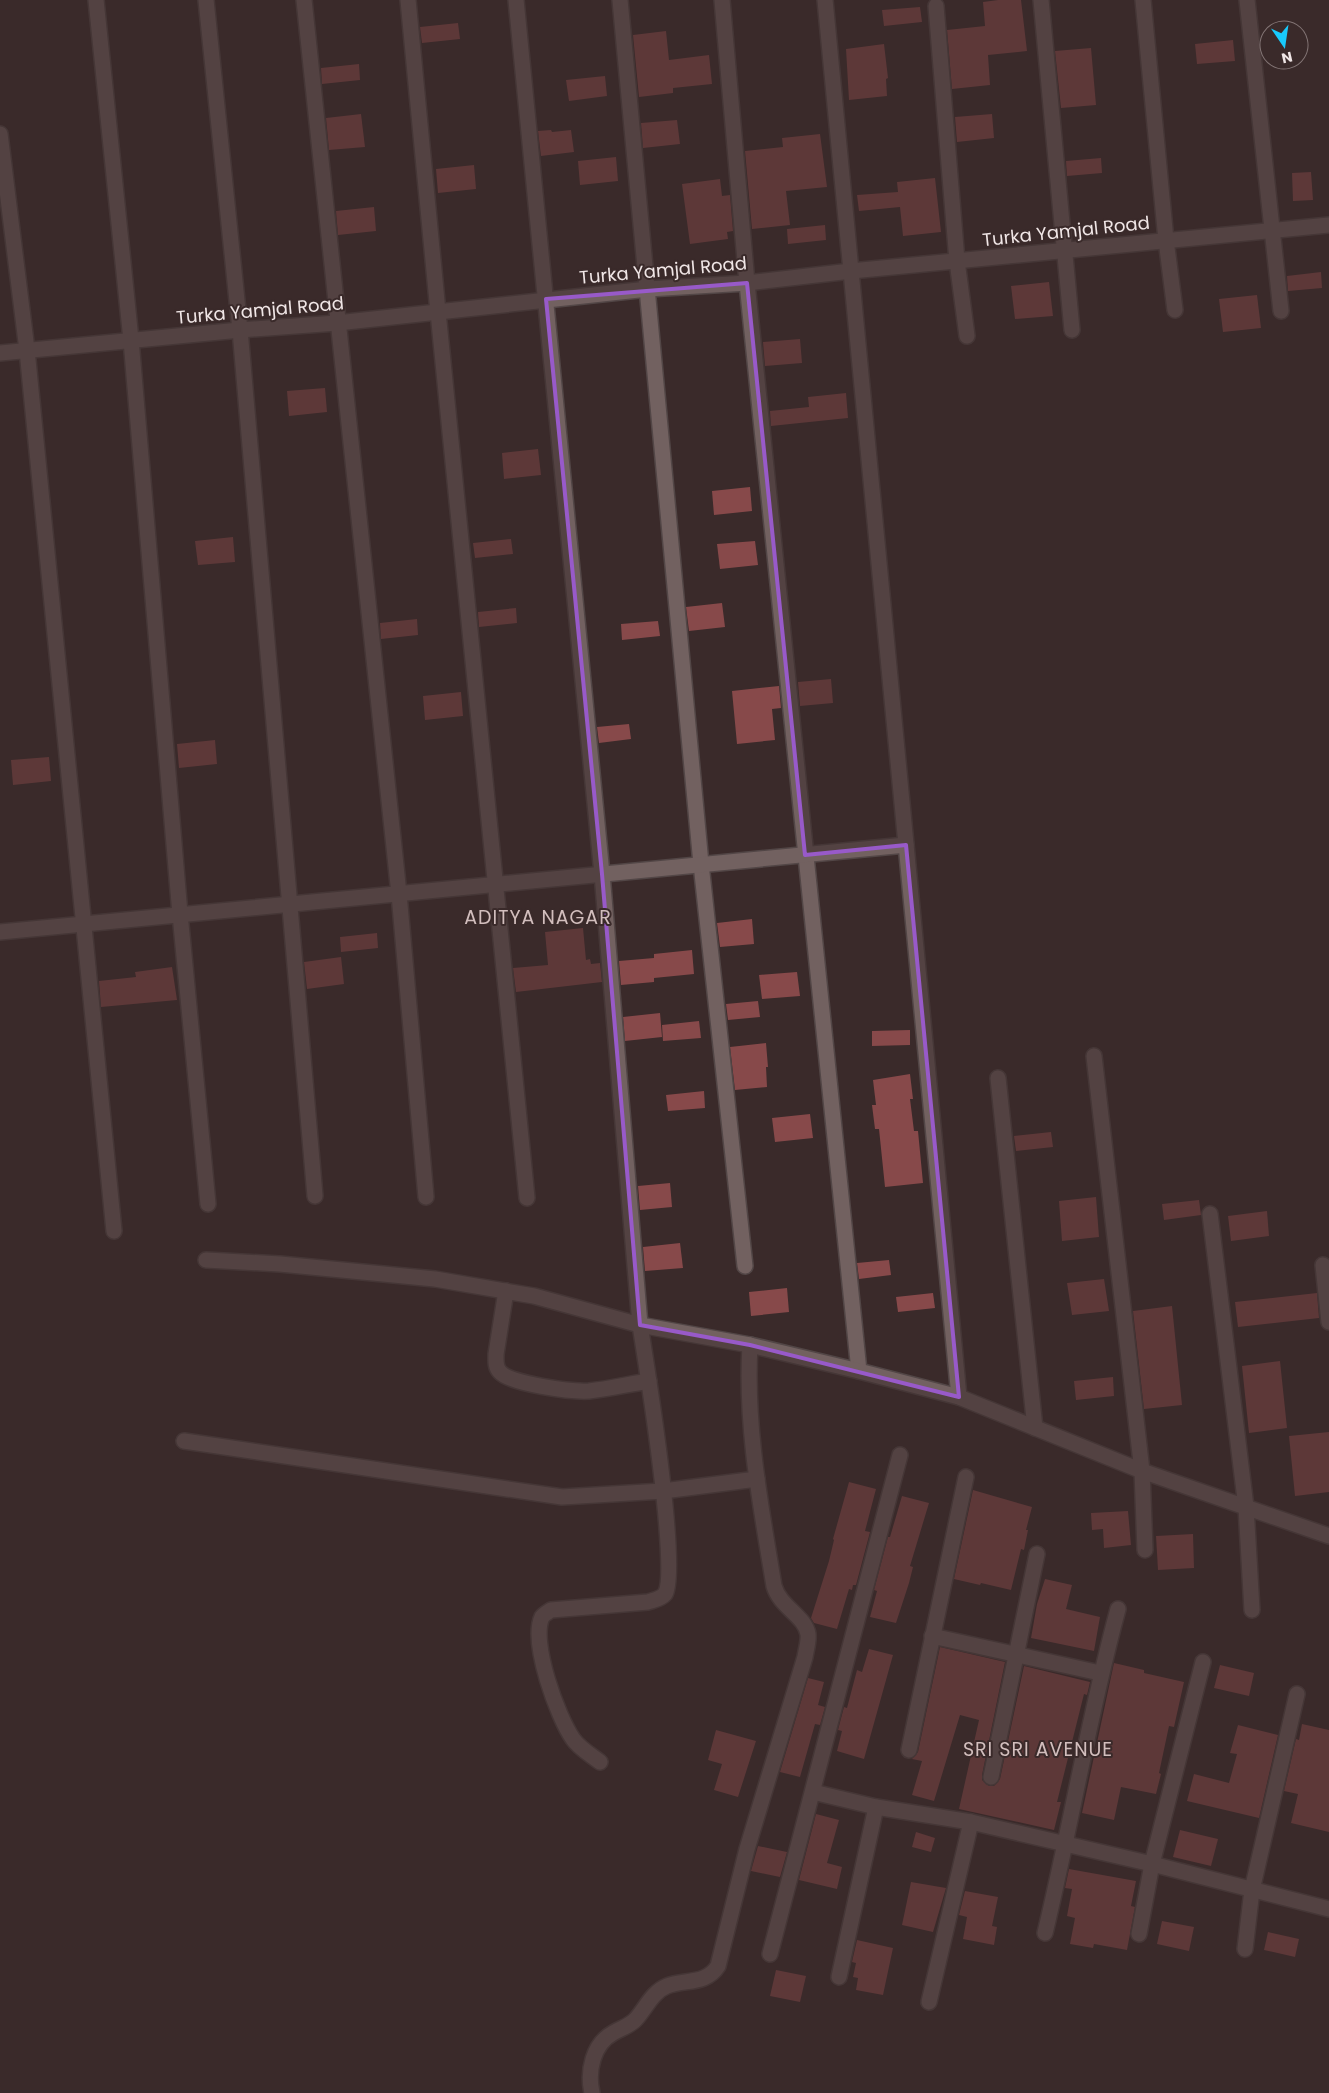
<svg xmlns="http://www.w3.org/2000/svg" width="1329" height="2093" viewBox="0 0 1329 2093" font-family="Poppins,sans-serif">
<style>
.building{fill:#87494a}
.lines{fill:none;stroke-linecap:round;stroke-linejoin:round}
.minor-casing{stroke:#524646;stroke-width:18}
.minor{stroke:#726160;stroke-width:15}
.marked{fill:none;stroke:#985ac9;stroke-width:4;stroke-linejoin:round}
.labels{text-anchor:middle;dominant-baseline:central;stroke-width:4;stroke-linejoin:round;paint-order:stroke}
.street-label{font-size:18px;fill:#f0e6e6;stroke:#3a2a2a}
.neighbourhood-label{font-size:19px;letter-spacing:1px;fill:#d2bebd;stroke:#3a2a2a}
</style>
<rect width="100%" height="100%" fill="#3a2a2a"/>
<g class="building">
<polygon points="998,0 1021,0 1027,51 988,55 990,85 952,89 947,30 985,26 983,2"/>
<polygon points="920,7 922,22 884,26 882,10"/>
<polygon points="458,23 460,39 422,43 420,27"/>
<polygon points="666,31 669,60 709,55 712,84 673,88 673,93 639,97 633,35"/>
<polygon points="1233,40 1235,61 1197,64 1195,44"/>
<polygon points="884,44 888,78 886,79 887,96 849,100 846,49"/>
<polygon points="1091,48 1096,105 1061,108 1055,51"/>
<polygon points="359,64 360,80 322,84 321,68"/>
<polygon points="605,76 607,96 569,101 566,80"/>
<polygon points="361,114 365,147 329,150 326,118"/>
<polygon points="992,114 994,138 957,142 955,117"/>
<polygon points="677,120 680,144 643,148 641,123"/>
<polygon points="551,130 552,132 571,130 574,152 541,156 538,131"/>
<polygon points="820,134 827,187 786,191 790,225 752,229 745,151 783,147 782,138"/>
<polygon points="616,157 618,181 580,185 578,161"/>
<polygon points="1101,158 1102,173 1067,176 1066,161"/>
<polygon points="474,165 476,189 438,193 436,169"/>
<polygon points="1311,172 1313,200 1293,201 1292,173"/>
<polygon points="935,178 941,232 903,236 900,207 859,211 857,195 898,192 897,182"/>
<polygon points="720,179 722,196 730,195 733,231 727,232 728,239 690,244 682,184"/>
<polygon points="374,207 376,231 338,235 336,211"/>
<polygon points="825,225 826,240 788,244 787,229"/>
<polygon points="1321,272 1322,288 1288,291 1287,276"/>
<polygon points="1049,282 1053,316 1015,319 1011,286"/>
<polygon points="1257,295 1261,328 1223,332 1219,299"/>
<polygon points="800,339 802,363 765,366 763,342"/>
<polygon points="325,388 327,412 289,416 287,391"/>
<polygon points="846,393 848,418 771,426 770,411 809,407 808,397"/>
<polygon points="538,449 541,475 504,479 502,453"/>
<polygon points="750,487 752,511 714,515 712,491"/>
<polygon points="233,537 235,562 198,565 195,541"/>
<polygon points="511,539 513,554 475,558 473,543"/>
<polygon points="755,541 758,565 720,569 717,544"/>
<polygon points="722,603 725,627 689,631 686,607"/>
<polygon points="516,608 517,623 479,627 478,612"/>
<polygon points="417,619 418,635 381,639 380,623"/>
<polygon points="658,621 660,636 622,640 621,624"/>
<polygon points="831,679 833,703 800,706 798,682"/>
<polygon points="779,686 781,708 772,709 775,740 737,744 732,691"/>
<polygon points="461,692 463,716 425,720 423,696"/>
<polygon points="629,724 631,739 599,743 597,727"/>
<polygon points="215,740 217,764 179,768 177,744"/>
<polygon points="49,757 51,781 13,785 11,760"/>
<polygon points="752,919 754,944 720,947 717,923"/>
<polygon points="583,928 586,960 590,959 591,964 600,963 602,982 516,992 513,968 548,965 545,932"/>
<polygon points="377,933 378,948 341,952 340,937"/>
<polygon points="692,950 694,974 654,978 654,982 621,985 619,961 654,958 654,954"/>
<polygon points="341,957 344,984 307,989 304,962"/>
<polygon points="172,967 177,1000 101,1007 99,981 136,977 135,972"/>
<polygon points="797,972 800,996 762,999 759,975"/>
<polygon points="758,1001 760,1017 728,1020 726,1004"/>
<polygon points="660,1013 662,1037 625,1041 623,1017"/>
<polygon points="699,1021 701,1038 663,1041 662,1025"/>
<polygon points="910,1030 910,1045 872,1046 872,1031"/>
<polygon points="766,1043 768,1067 766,1067 767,1087 735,1090 730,1047"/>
<polygon points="910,1074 913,1099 910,1099 914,1131 918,1131 923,1183 885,1187 879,1129 875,1129 872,1105 876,1105 873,1080"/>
<polygon points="704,1091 705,1108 668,1111 666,1095"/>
<polygon points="810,1114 813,1138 775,1142 772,1118"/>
<polygon points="1051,1132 1053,1147 1016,1151 1014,1136"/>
<polygon points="670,1183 672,1207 640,1210 638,1186"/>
<polygon points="1096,1197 1099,1237 1062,1241 1059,1201"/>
<polygon points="1199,1200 1201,1215 1164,1220 1162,1204"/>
<polygon points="1267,1211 1269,1236 1231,1241 1228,1216"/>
<polygon points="680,1243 683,1268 645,1271 643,1247"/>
<polygon points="889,1260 891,1275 859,1279 857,1263"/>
<polygon points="1104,1279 1109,1311 1072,1315 1067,1283"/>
<polygon points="787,1288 789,1312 751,1316 749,1292"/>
<polygon points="933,1293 935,1308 898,1312 896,1297"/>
<polygon points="1317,1293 1319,1318 1238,1327 1235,1302"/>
<polygon points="1172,1306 1182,1405 1144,1409 1133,1311"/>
<polygon points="1280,1361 1287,1428 1249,1433 1242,1366"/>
<polygon points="1113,1377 1114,1396 1076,1400 1074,1381"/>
<polygon points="1329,1432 1329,1492 1295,1496 1289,1436"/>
<polygon points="849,1482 876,1489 865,1531 870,1532 856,1585 853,1585 852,1590 849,1589 837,1629 814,1623 811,1618 829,1561 834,1540 833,1539"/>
<polygon points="973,1490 1032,1507 1026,1530 1028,1530 1024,1550 1021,1549 1011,1590 981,1583 980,1585 954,1579"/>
<polygon points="902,1496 929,1503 910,1566 913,1567 909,1583 896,1623 870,1617 877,1591 874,1590 888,1537 890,1537"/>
<polygon points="1128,1511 1131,1545 1104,1548 1103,1529 1092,1530 1091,1513"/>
<polygon points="1193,1534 1194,1568 1158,1570 1156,1536"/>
<polygon points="1045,1579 1072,1585 1066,1609 1100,1617 1094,1651 1031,1638 1037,1604"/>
<polygon points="940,1647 1005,1662 982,1775 982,1780 989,1786 994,1786 1000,1779 1024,1666 1090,1682 1087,1695 1084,1694 1057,1802 1061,1802 1054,1830 959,1809 979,1720 960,1715 934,1801 912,1795 922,1761 912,1759 918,1752"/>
<polygon points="869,1649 893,1655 864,1759 837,1751 842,1731 838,1730 844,1707 847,1708 857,1670 862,1672"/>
<polygon points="1114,1663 1144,1670 1144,1673 1184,1682 1174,1727 1169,1726 1159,1773 1161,1774 1156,1794 1121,1787 1114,1820 1082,1813"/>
<polygon points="1220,1665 1254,1673 1249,1696 1214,1688"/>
<polygon points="808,1678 824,1682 818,1705 825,1707 820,1725 815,1724 800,1777 780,1772"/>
<polygon points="1302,1724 1329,1730 1329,1832 1291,1823 1298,1794 1284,1791 1296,1739 1299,1740"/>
<polygon points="1238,1725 1278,1735 1259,1818 1187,1801 1194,1774 1229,1783 1237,1754 1230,1753"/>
<polygon points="716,1730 756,1741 738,1797 714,1790 722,1764 708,1760"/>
<polygon points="816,1814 839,1820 827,1863 842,1867 837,1889 799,1880"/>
<polygon points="1180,1830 1218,1839 1211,1866 1173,1857"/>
<polygon points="916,1832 935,1838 931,1852 912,1847"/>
<polygon points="758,1846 787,1852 780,1877 751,1871"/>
<polygon points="1069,1869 1136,1881 1131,1906 1135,1907 1127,1950 1094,1944 1093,1948 1070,1944 1075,1918 1067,1916 1072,1889 1065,1888"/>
<polygon points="911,1882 946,1888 933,1932 902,1925"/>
<polygon points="965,1891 998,1897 992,1926 997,1927 994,1945 963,1939 967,1917 959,1915"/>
<polygon points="1162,1921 1194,1927 1189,1951 1157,1944"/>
<polygon points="1268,1932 1299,1939 1295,1957 1264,1950"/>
<polygon points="857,1940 893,1948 883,1995 856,1990 858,1978 853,1977 856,1963 852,1962"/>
<polygon points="776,1970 806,1976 800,2002 770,1996"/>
</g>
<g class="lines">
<defs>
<g id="minor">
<polyline points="96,0 131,340 180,914 208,1204"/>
<polyline points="206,0 240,330 315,1196"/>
<polyline points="304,0 399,894 426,1197"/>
<polyline points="408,0 438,312 527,1198"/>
<path d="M516 0 602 874 640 1325C646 1362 680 1572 665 1594 661 1599 654 1600 648 1602L551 1610C548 1612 544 1614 542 1617 530 1642 558 1718 573 1739 579 1748 591 1755 600 1762"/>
<polyline points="620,0 701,864 745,1266"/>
<polyline points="722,0 747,283 859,1371"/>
<polyline points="825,0 959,1397"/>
<polyline points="1041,0 1072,330"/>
<polyline points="1143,0 1166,240 1175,310"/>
<polyline points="1247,0 1281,311"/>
<polyline points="936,6 957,261 967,336"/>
<polyline points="0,134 27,350 114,1231"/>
<polyline points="0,353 240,330 337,323 648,289 747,283 851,271 1329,225"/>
<polyline points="0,932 906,845"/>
<polyline points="1094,1056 1142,1471 1145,1550"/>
<polyline points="998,1078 1035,1428"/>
<polyline points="1210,1214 1246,1507 1252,1610"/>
<polyline points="206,1260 280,1264 435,1279 534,1296 640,1325 750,1345 859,1371 959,1397 1142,1471 1329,1536"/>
<polyline points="1323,1265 1329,1322"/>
<path d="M506 1291 496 1354C496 1360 495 1367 500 1372 510 1384 572 1392 589 1391 609 1389 629 1384 649 1381"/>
<polyline points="184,1441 562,1497 663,1491 757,1479"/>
<polyline points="932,1636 1100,1673"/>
<polyline points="909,1750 966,1477"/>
<polyline points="991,1777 1037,1554"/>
<polyline points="813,1792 876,1807 971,1822 1152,1864 1329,1909"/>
<path d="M1045 1933C1071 1825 1089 1715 1118 1609"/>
<polyline points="1139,1934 1152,1864 1203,1662"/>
<polyline points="1245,1949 1252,1890 1297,1694"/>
<polyline points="770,1954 900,1455"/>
<polyline points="839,1977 876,1807"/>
<polyline points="929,2002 971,1822"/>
<path d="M592 2093C587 2071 593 2044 613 2033 621 2028 630 2026 636 2019 646 2008 652 1992 667 1986 685 1979 706 1985 718 1966L747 1849 805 1657C806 1650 809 1641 808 1634 805 1616 780 1607 774 1586 761 1507 745 1426 750 1345"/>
</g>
</defs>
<use href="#minor" class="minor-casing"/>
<use href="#minor" class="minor"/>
</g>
<path d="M0 0H1329V2093H0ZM747 283 805 855 906 845 959 1397 750 1345 640 1325 602 874 546 299Z" fill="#3a2a2a" fill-opacity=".55" fill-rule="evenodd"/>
<path class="marked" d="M747 283 805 855 906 845 959 1397 750 1345 640 1325 602 874 546 299Z"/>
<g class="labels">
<g class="street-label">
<text transform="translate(1066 231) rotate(-6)">Turka Yamjal Road</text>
<text transform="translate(663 270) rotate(-5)">Turka Yamjal Road</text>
<text transform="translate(260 310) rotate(-5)">Turka Yamjal Road</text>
</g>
<g class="neighbourhood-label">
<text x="538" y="917">ADITYA NAGAR</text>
<text x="1038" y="1749">SRI SRI AVENUE</text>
</g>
</g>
<g transform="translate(1284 45) rotate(167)"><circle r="24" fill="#3a2a2a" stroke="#837575"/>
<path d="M0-4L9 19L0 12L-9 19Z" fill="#18cafc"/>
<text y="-8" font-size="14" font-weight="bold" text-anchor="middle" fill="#f0e6e6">N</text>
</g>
</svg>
